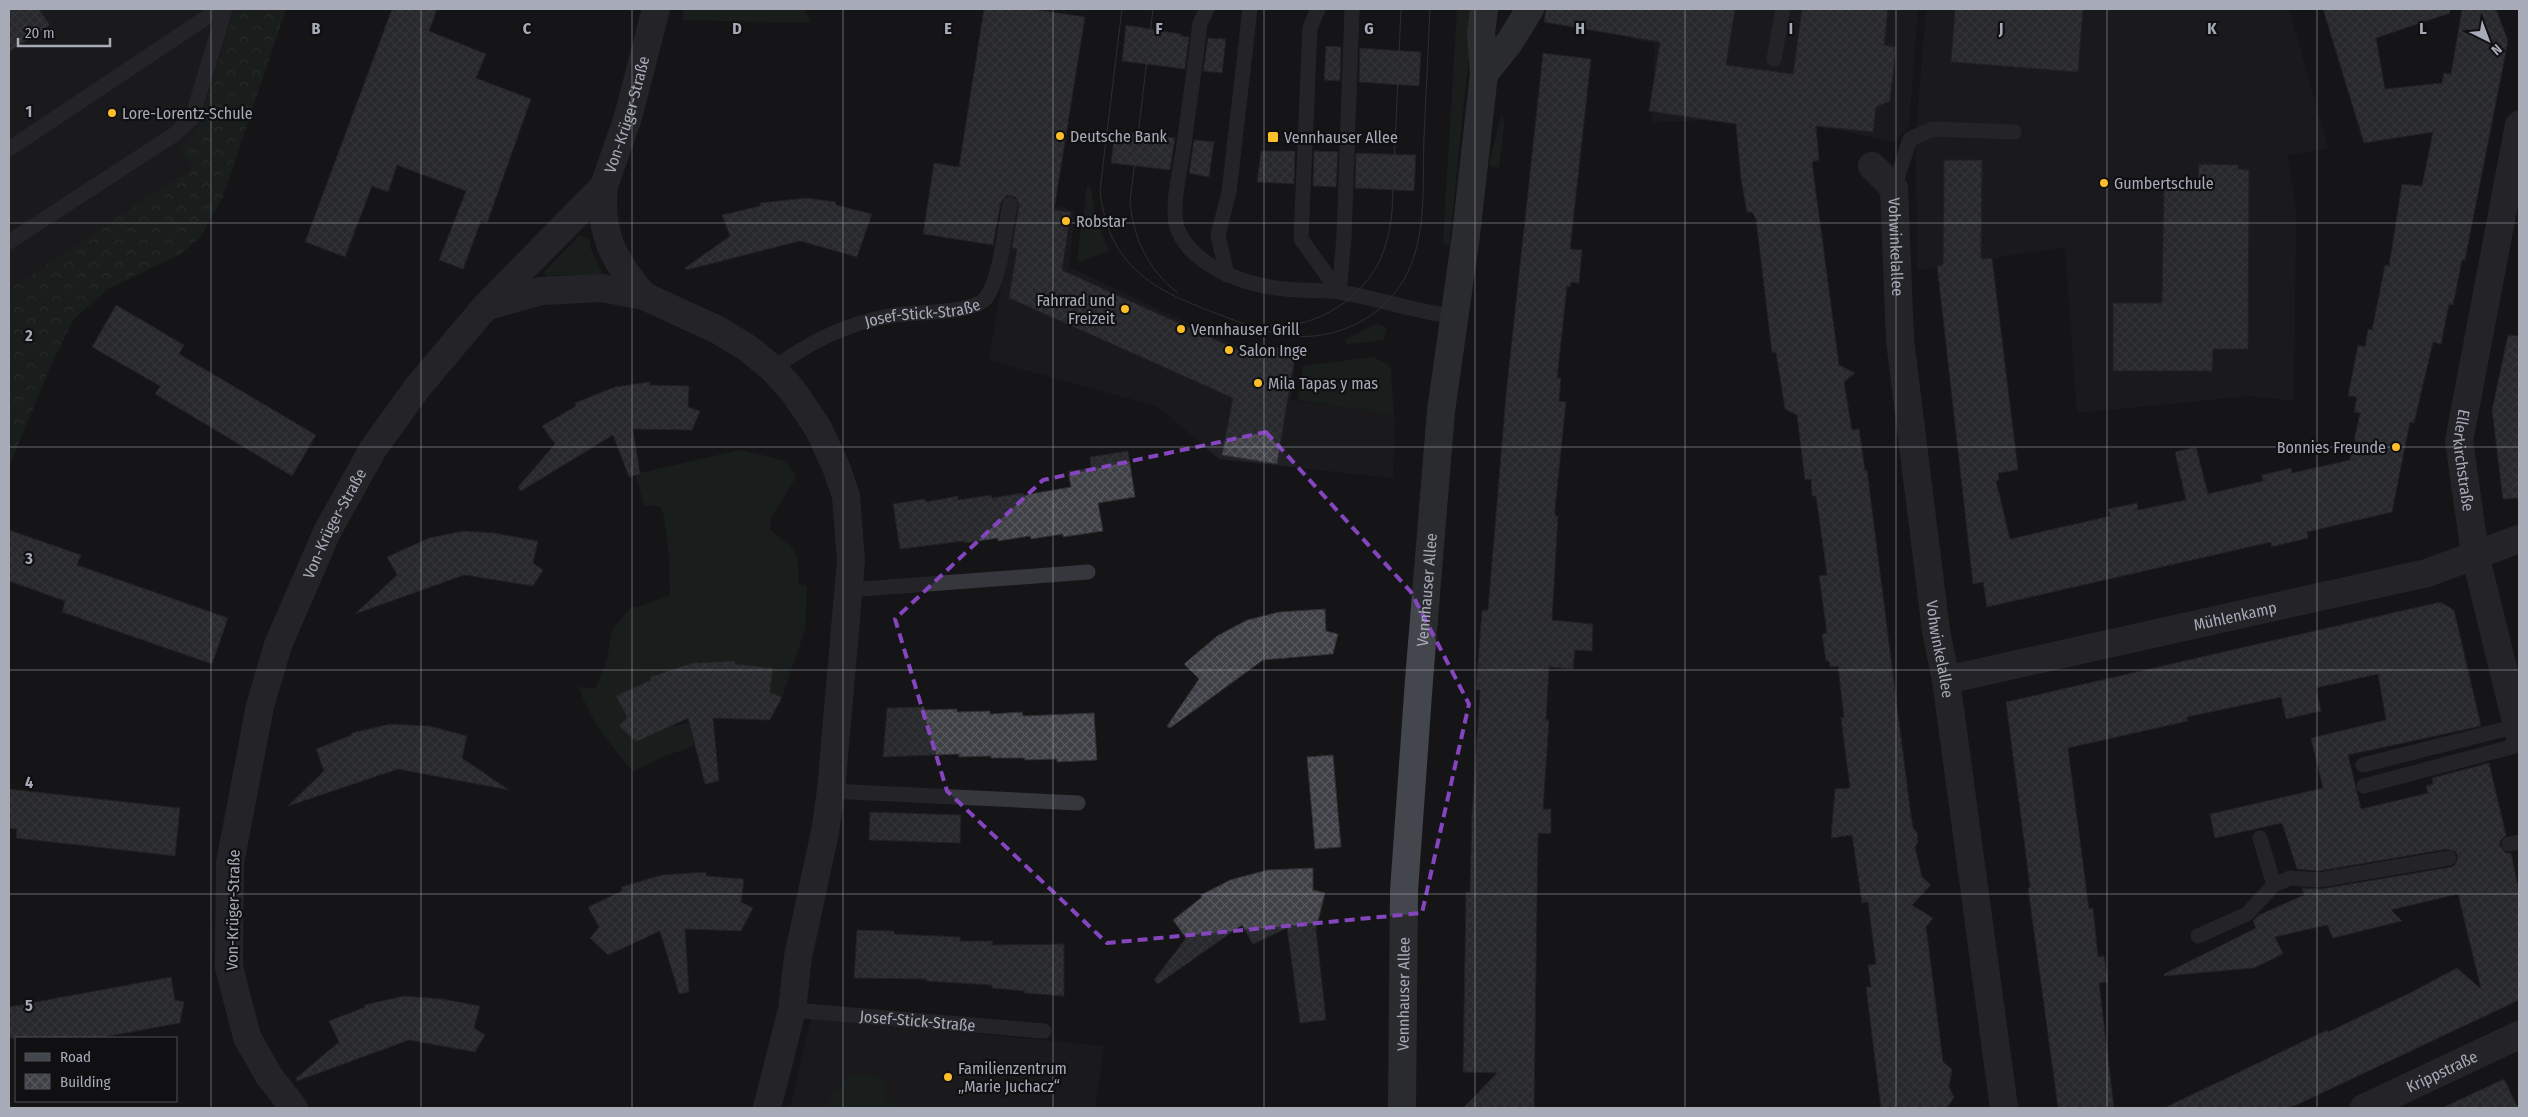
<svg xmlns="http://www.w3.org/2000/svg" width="2528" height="1117" viewBox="0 0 2528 1117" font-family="'Fira Sans Condensed',sans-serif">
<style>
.built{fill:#212125}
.grass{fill:#1d261f}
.forest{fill:url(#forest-crowns)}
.building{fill:url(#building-cross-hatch);stroke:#2f2f34}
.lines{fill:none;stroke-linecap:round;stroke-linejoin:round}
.service{stroke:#36373d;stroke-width:15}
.minor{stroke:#36373d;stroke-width:28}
.secondary{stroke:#44464d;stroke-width:28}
.tram{stroke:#494b52;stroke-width:1}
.marked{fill:none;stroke:#8445be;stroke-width:4;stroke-dasharray:10 6;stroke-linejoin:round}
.grid{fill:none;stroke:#a7abb8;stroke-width:1;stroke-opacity:0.55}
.poi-dot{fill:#fcbe29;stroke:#101013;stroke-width:2}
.labels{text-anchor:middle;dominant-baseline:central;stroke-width:4.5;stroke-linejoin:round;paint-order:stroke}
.poi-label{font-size:16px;fill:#a7abb8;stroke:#101013;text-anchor:start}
.street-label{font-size:16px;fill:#a7abb8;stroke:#101013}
.grid-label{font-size:16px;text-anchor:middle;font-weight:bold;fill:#a7abb8;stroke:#101013;stroke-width:4.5;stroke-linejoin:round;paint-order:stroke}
</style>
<defs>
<pattern id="forest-crowns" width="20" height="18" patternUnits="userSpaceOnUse" patternTransform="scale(1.25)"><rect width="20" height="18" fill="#1d261f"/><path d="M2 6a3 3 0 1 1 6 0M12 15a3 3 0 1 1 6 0" fill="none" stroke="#3b433d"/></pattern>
<pattern id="building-cross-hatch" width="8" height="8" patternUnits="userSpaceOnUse" patternTransform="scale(1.25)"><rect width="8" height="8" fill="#3f4045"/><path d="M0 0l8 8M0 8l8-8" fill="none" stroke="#58595e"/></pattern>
</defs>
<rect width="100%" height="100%" fill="#151518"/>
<g class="built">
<polygon points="9,9 247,9 184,218 9,328"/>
<polygon points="1636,9 1918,9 1909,126 1894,142 1839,130 1710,114 1708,120 1652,122 1655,44 1630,38"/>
<polygon points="1926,9 2289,9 2328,148 2288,155 2296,212 2294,401 2250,396 2077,413 2065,247 1917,270 1916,134"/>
<polygon points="1017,194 1075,211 1069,267 1251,353 1295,366 1291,400 1395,415 1393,478 1219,459 1157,406 989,360"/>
<polygon points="811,1018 1104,1046 1095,1108 790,1108"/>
</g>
<g class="grass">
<polygon points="684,9 804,9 811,23 682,20"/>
<polygon points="1457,9 1474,9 1449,246 1443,242"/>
<polygon points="1501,115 1504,121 1504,127 1499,168 1489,165"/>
<polygon points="1087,186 1091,187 1095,217 1109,251 1079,262 1077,259"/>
<polygon points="579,236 590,239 590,247 602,272 598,277 555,275 547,279 544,272"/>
<polygon points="1376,323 1387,328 1384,340 1346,344 1345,340"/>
<polygon points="1373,357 1387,364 1391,370 1394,415 1298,400 1303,366"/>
<path d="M740 450 787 461 796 477 771 518 770 529C780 540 797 546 798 563 799 570 797 575 799 583L807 586 805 630 782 697 770 692 772 668 735 664V661L692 663 650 677 651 680 616 696 627 717 619 726 636 742 668 727 690 723 694 746 665 756 633 772C612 746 589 720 579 687L596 688 607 659 612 630 632 606 638 607 670 595 669 553 663 512 661 507 644 505 636 474Z"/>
<polygon points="848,1074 886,1078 884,1099 893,1101 892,1108 826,1108 833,1090 838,1092"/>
</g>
<polygon class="forest" points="235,9 286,9 223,197 199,238 181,254 108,289 74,319 52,363 9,467 9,290 192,168 179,150 197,131"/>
<g class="building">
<polygon points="9,9 39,9 50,25 9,52"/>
<polygon points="392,9 437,9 429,31 486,54 476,78 531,99 487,223 481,221 463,269 439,260 466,191 397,165 388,192 372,186 345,257 305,242"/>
<polygon points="984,9 1032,9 1085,17 1054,210 1071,212 1062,270 1238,350 1262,345 1296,350 1277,464 1222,455 1233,398 1009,298 1017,249 1012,248 1019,205 1016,197 1007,195 1001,202 993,245 923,234 934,163 959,167"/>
<polygon points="1546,9 1735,9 1726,65 1793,74 1802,9 1888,9 1884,45 1896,47 1890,101 1876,107 1873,132 1816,126 1819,160 1812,162 1839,365 1855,373 1844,382 1852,430 1859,429 1865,471 1867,470 1910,808 1913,828 1917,832 1918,842 1915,847 1922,877 1931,885 1912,905 1933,918 1926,927 1928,942 1943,1062 1952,1069 1949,1087 1954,1097 1947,1108 1881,1108 1866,987 1871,987 1868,965 1876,964 1868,902 1862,903 1852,835 1831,838 1835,789 1850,788 1841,718 1844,717 1838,666 1830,667 1829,661 1826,661 1822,634 1827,633 1819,576 1827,575 1816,496 1812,496 1811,479 1805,480 1797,415 1785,409 1776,352 1772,353 1756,219 1752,212 1747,212 1741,179 1736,124 1649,111 1660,42 1544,22"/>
<polygon points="1955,9 2083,9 2078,72 1951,62"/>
<polygon points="2323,9 2450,9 2450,13 2376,38 2385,89 2442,83 2444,73 2451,74 2462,9 2496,9 2508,41 2465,260 2462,260 2453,305 2449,304 2441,344 2433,342 2414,423 2410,422 2392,512 2307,532 2308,538 2271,547 2271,542 1987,607 1983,582 1973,584 1939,282 1937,266 1943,265 1944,160 1982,160 1981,259 1992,258 2018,470 1998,473 1999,480 1996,481 2010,539 2110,516 2108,509 2137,503 2138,510 2186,500 2175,452 2196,447 2208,494 2263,481 2262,475 2291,468 2292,473 2350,460 2360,413 2354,412 2357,397 2348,396 2358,345 2365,347 2368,329 2372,330 2385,265 2389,266 2402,184 2422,186 2433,132 2364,143"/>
<polygon points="1126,25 1181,34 1181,36 1189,37 1185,69 1122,61"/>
<polygon points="1208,38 1226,39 1222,73 1203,71"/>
<polygon points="1326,46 1341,47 1340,81 1324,80"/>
<polygon points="1360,48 1421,52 1419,86 1359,82"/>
<polygon points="1543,53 1591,59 1570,249 1582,250 1579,283 1571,282 1570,287 1567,286 1557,378 1561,378 1559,401 1566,402 1555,509 1555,516 1558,516 1552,620 1593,624 1592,651 1575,650 1573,669 1549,667 1546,720 1549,720 1543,809 1551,809 1551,834 1538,833 1534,1108 1463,1108 1497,1073 1463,1072 1466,892 1470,892 1472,815 1480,690 1476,690 1482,610 1488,610 1506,395"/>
<polygon points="1115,131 1175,138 1170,170 1111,163"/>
<polygon points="1194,140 1214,142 1209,177 1189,173"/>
<polygon points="1261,151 1295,151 1294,184 1257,182"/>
<polygon points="1314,151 1338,152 1336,187 1313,186"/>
<polygon points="1356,153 1416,155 1414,191 1355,188"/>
<polygon points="2199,164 2238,165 2238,169 2249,170 2248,349 2213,349 2212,371 2113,371 2113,303 2162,303 2164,180 2198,180"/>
<polygon points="806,198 836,202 836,205 872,214 857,257 800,241 686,270 685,268 730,236 722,215 760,206 760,203"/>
<polygon points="116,305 184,345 179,354 316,435 292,476 155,394 160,386 92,347"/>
<polygon points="2508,335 2519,336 2519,498 2503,499 2492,410"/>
<polygon points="650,382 650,385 689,386 688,407 700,411 692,430 633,429 640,474 629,477 613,435 521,491 518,487 555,444 542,426 576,406 575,403 615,387"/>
<polygon points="1128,451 1135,497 1098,503 1103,531 1063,537 1063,534 1031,539 1030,536 998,541 998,538 965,543 964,541 900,549 893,504 925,499 926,502 958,496 958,500 991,495 992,498 1023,493 1024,495 1071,487 1068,471 1091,468 1090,457"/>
<polygon points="9,530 81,555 77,565 228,618 212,664 62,612 65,601 9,581"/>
<polygon points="463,531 494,533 538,541 533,563 543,570 533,586 464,575 355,614 397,575 387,557 429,538"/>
<polygon points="2440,602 2454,610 2481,726 2348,755 2361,809 2428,793 2426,786 2433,784 2432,778 2489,763 2506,835 2500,841 2500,846 2506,853 2511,853 2519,891 2519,1000 2290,1108 2164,1108 2327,1030 2328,1032 2414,991 2457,968 2481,989 2458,894 2391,910 2402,921 2333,938 2327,925 2275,937 2283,954 2254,968 2164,976 2164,974 2256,928 2253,921 2259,915 2304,895 2302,888 2321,889 2451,867 2455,865 2458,857 2456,852 2447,849 2319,871 2297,869 2282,823 2215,838 2210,814 2323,788 2311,738 2386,720 2378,674 2316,688 2321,711 2286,719 2281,697 2187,717 2188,721 2068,748 2089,909 2093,908 2098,957 2104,956 2108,982 2099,983 2114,1108 2058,1108 2028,888 2030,887 2006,702"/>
<polygon points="1325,609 1326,631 1338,634 1333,654 1263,660 1170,728 1167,726 1199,679 1184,664 1217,636 1247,620 1279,612"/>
<polygon points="735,661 735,664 773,668 770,692 782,697 770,720 713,718 719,781 705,784 688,718 636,742 619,726 627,717 616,696 651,680 650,677 692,663"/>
<polygon points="924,707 924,710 957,709 957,712 990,711 990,714 1022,712 1023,716 1094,713 1097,760 1057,762 1057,759 1025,760 1024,758 991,758 991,756 959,757 959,754 883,757 887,708"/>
<polygon points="390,724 429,726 467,736 462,758 509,790 398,769 288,806 324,771 316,749 352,735 352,733"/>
<polygon points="1333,755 1341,847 1315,849 1307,757"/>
<polygon points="9,789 180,808 175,856 16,838 17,829 9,828"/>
<polygon points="870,812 961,815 960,843 869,840"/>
<polygon points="1313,868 1313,890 1325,893 1316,929 1326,1020 1300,1023 1287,928 1253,944 1242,925 1158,984 1154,980 1186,938 1173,920 1202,897 1201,895 1230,880 1267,870"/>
<polygon points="706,872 706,876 744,879 741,902 753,908 741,931 685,929 689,992 679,994 660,931 608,955 590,938 599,927 588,907 622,891 621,887 662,875"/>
<polygon points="857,930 894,931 894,934 960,937 960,941 993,941 992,945 1064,944 1064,996 1024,993 1024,991 992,988 992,985 926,981 926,979 854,978"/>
<polygon points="171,977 175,1000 184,1002 180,1023 98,1038 9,1038 9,1007"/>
<polygon points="404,996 442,999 480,1006 474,1028 485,1035 475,1052 409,1040 297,1081 296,1078 339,1042 329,1021 365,1007 364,1005"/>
<polygon points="2504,1079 2518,1108 2442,1108"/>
</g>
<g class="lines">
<g class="service">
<path d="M1207 9 1200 23C1195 66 1189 108 1183 151 1180 171 1170 211 1178 230 1194 268 1248 286 1286 289 1304 291 1322 290 1339 292 1378 298 1414 312 1454 316"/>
<polyline points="1318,9 1310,28 1301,239 1339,292"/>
<polyline points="1774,59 1783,9"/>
<polyline points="9,149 219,9"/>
<polyline points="1894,188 1910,139 1933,129 2014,132"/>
<polyline points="9,242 175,134 192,118 225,9"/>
<polyline points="1227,275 1218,235 1229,192 1250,9"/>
<polyline points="1339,292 1344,237 1352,9"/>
<path id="s1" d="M773 369C807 343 846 324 889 316 912 311 969 315 985 299 1000 283 1005 226 1010 204"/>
<polyline points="849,590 1088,572"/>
<polyline points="2363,765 2517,726"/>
<polyline points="2364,786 2519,745"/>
<polyline points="831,791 1078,803"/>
<polyline points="2260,838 2274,885 2290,878 2319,880 2449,858"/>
<polyline points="2509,844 2519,842"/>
<polyline points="2198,936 2247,914 2274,885"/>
<path id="s2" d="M792 1010 1044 1031"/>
</g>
<g class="minor">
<path id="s3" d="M2519 125 2459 441 2475 554 2519 734"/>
<path id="s4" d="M1872 166 1894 188 1900 340 1936 631 1946 680 2004 1108"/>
<path d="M604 186C599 233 613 260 644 296"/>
<polyline points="488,306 541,291 602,288 644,296 718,330 749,349 773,369 793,391 818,428 836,467 846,496 851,560 831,791 825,832 798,957 792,1010 767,1108"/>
<path id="s5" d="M1946 680 2427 573 2519 539"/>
<path id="s6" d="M294 1108 269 1076 247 1037 229 967 230 863 260 706 278 645 327 532 373 449 417 388 486 306 604 186 628 117 656 9"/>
<path id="s7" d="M2364 1108 2519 1035"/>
</g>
<g class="secondary">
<polyline points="1484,74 1509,43 1530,9"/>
<path id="s8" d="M1402 1108 1404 891 1419 680 1441 411 1466 235 1484 74 1481 33 1484 9"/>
</g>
<g class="tram">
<path d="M1122 9 1100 190C1103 218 1111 244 1131 265 1154 290 1185 301 1215 313 1237 321 1260 331 1283 335 1325 342 1372 325 1397 290 1429 247 1422 188 1424 137 1426 94 1428 51 1430 9"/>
<path d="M1153 9 1130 202C1133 237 1148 270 1177 292"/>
<path d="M1263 325C1308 332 1357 304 1378 264 1386 248 1390 230 1392 212L1401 9"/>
</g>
</g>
<path d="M0 0H2528V1117H0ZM1266 432 1411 592 1469 704 1422 913 1107 943 947 791 895 619 1043 480Z" fill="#151518" fill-opacity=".55" fill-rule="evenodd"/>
<path class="marked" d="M1266 432 1411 592 1469 704 1422 913 1107 943 947 791 895 619 1043 480Z"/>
<path class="grid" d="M211 9V1108M421 9V1108M632 9V1108M843 9V1108M1053 9V1108M1264 9V1108M1475 9V1108M1685 9V1108M1896 9V1108M2107 9V1108M2317 9V1108M9 223H2519M9 447H2519M9 670H2519M9 894H2519"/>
<g class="poi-dot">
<circle cx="112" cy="113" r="5"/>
<circle cx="1060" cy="136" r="5"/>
<rect x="1267" y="131" width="12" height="12" rx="2.5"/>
<circle cx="2104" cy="183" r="5"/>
<circle cx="1066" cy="221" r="5"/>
<circle cx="1125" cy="309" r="5"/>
<circle cx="1181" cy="329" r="5"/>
<circle cx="1229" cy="350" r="5"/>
<circle cx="1258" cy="383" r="5"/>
<circle cx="2396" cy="447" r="5"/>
<circle cx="948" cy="1077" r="5"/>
</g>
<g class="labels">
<g class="poi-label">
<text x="122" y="113">Lore-Lorentz-Schule</text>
<text x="1070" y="136">Deutsche Bank</text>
<text x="1284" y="137">Vennhauser Allee</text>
<text x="2114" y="183">Gumbertschule</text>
<text x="1076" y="221">Robstar</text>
<text x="1115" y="300" text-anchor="end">Fahrrad und<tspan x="1115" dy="18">Freizeit</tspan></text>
<text x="1191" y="329">Vennhauser Grill</text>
<text x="1239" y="350">Salon Inge</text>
<text x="1268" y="383">Mila Tapas y mas</text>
<text x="2386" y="447" text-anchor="end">Bonnies Freunde</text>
<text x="958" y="1068">Familienzentrum<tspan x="958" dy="18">„Marie Juchacz“</tspan></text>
</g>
<g class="street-label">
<text stroke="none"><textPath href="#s6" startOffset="1129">Von-Krüger-Straße</textPath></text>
<text stroke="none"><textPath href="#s4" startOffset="90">Vohwinkelallee</textPath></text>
<text stroke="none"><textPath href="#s1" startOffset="162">Josef-Stick-Straße</textPath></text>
<text stroke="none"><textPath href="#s3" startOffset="341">Ellerkirchstraße</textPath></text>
<text stroke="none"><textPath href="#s6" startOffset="619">Von-Krüger-Straße</textPath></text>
<text stroke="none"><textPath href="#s8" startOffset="519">Vennhauser Allee</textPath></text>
<text stroke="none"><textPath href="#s5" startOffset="296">Mühlenkamp</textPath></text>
<text stroke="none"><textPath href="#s4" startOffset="495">Vohwinkelallee</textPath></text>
<text transform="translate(233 910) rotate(-89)">Von-Krüger-Straße</text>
<text stroke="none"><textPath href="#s8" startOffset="114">Vennhauser Allee</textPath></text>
<text stroke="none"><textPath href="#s2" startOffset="126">Josef-Stick-Straße</textPath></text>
<text stroke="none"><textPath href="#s7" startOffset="86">Krippstraße</textPath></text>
</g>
</g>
<g class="grid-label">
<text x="316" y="34">B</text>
<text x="527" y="34">C</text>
<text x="737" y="34">D</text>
<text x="948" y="34">E</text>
<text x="1159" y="34">F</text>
<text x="1369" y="34">G</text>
<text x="1580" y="34">H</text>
<text x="1791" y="34">I</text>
<text x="2001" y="34">J</text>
<text x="2212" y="34">K</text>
<text x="2423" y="34">L</text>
<text x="29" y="117">1</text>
<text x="29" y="341">2</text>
<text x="29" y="564">3</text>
<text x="29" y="788">4</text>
<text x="29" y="1011">5</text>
</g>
<rect width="2528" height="1117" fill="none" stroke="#a7abb8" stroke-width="20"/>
<rect x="15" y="1037" width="162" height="65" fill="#101013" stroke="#4c4e55"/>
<rect x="25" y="1053" width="25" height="8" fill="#44464d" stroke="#4c4e55"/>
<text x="60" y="1062" font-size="15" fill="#a7abb8">Road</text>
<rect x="25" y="1074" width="25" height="15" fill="url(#building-cross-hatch)" stroke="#4c4e55"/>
<text x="60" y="1087" font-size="15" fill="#a7abb8">Building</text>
<g transform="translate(2488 40) rotate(138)" stroke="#101013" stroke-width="4" paint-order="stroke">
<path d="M0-4L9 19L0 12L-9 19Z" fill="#a7abb8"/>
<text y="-8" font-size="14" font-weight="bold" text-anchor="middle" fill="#a7abb8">N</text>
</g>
<path d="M18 38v8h92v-8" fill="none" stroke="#a7abb8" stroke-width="2.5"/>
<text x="25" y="38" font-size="15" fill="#a7abb8" stroke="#101013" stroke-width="4" paint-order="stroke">20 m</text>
</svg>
